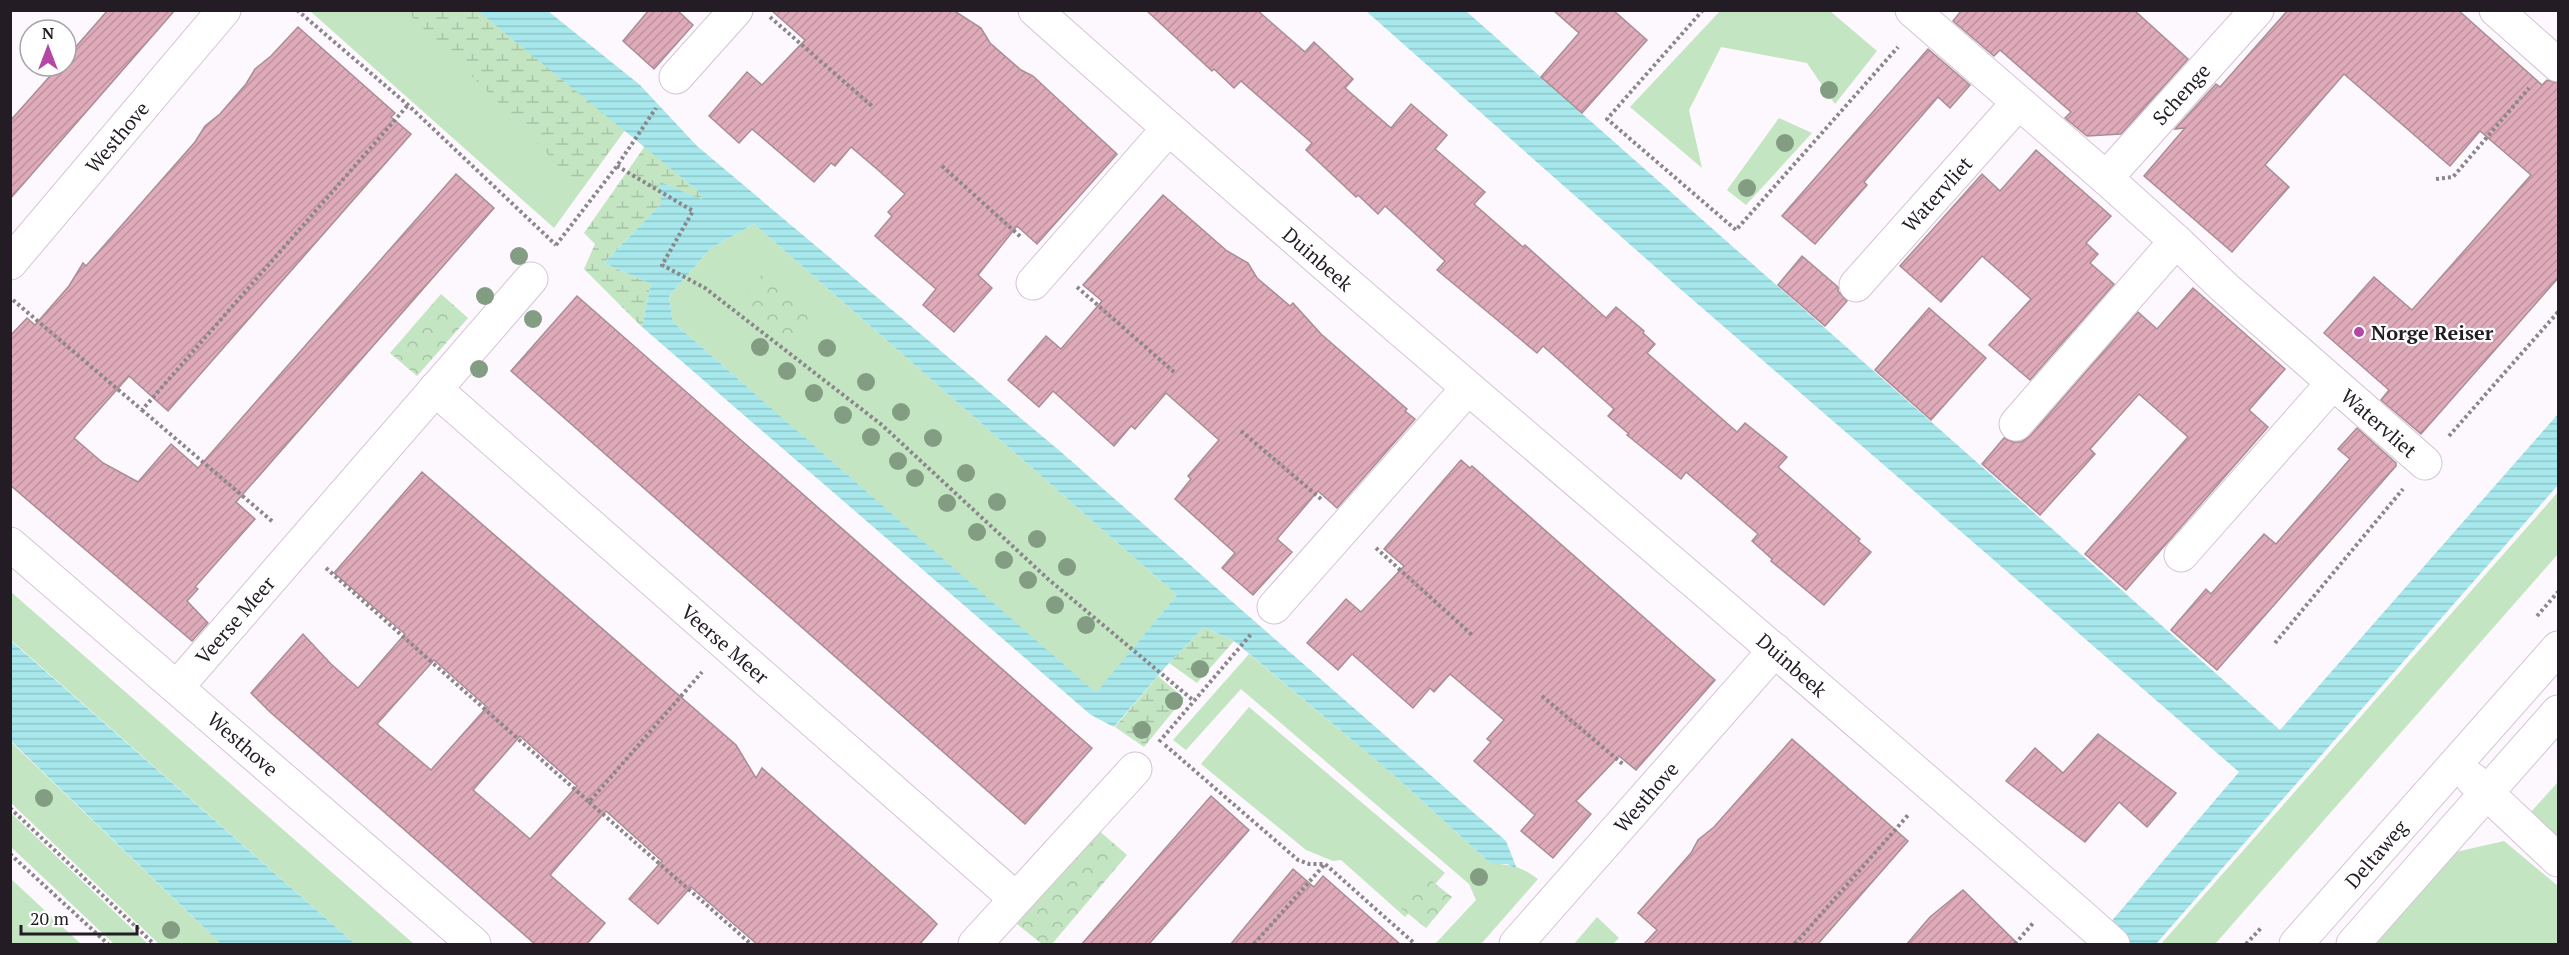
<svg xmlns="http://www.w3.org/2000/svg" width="2569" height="955" viewBox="0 0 2569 955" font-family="'PT Serif',serif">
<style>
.grass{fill:#c3e5c1}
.wetland{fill:url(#wetland-marsh)}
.park{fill:url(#park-crowns)}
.water{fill:url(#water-rules);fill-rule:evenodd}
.building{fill:url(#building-hatch);stroke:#a98d94;stroke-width:1.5;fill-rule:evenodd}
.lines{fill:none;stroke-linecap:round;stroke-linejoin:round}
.minor-casing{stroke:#d6c2d7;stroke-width:35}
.path{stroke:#8b868c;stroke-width:4;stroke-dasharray:3 3;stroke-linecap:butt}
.minor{stroke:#fff;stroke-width:33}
.tree{fill:#839d83}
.poi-dot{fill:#b447a6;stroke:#fff;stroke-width:2}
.labels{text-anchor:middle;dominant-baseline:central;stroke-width:4.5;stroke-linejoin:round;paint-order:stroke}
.street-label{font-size:20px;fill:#231c24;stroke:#fff}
.poi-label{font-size:20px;font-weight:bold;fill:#231c24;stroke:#fff;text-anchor:start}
</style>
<defs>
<pattern id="wetland-marsh" width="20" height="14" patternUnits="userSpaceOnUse" patternTransform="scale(1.5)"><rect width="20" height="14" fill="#c3e5c1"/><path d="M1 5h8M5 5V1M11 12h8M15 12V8" fill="none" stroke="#a7c4a6"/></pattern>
<pattern id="park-crowns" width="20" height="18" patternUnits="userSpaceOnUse" patternTransform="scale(1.5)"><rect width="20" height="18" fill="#c3e5c1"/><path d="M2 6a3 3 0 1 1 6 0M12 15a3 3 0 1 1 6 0" fill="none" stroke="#a7c4a6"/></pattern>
<pattern id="water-rules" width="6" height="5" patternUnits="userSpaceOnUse" patternTransform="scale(1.5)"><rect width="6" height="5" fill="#a7e8ec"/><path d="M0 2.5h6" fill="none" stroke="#8fc6ca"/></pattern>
<pattern id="building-hatch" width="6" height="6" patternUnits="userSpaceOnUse" patternTransform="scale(1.5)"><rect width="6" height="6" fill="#dfaab9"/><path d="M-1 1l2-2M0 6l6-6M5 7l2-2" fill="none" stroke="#bf929f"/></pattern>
</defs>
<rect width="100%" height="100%" fill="#fcf8fd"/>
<g class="grass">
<polygon points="310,11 478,11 625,130 554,228"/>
<polygon points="1720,11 1830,11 1877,51 1835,104 1807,63 1721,47 1689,110 1702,168 1630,107"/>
<polygon points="1779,118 1812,133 1746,205 1727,190"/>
<polygon points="754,224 1177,595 1096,694 673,322 669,296 711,248"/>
<polygon points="2558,492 2558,554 2215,944 2161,944"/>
<polygon points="11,592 414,944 355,944 11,640"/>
<path d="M1249 654 1396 777 1491 864C1509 863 1524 868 1538 879L1481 944H1435L1476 900 1469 884 1241 689 1186 750 1173 740Z"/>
<polygon points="1249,707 1445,873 1405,917 1341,860 1333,861 1306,850 1201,764"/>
<polygon points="10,741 221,944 159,944 11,803"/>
<polygon points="2558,782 2558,837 2530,813"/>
<polygon points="11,813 148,944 114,944 11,847"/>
<polygon points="2504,841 2558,886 2558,944 2369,944 2447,854"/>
<polygon points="11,879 81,944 11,944"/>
<polygon points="1597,917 1619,938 1613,944 1574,944"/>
</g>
<g class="wetland">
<polygon points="406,11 478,11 625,130 581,190 507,111"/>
<polygon points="645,146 697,190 704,201 661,204 604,263 651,284 642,327 584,269 595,244 584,233"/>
<polygon points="1204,627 1234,641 1197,683 1169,663"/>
<polygon points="1158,676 1184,698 1144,747 1115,727"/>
</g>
<g class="park">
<polygon points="766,269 818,316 792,344 737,305"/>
<polygon points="441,294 468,318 417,376 390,353"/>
<polygon points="1097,829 1127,855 1052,944 1042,944 1017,924"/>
<polygon points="1420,872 1452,897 1426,928 1396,904"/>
</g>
<g class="water">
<path d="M478 11H548L640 85 697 146 1061 452 1506 841 1517 869 1507 864H1491L1396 777 1234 641 1204 627 1169 663 1114 727 1091 715 642 327 651 284 604 263 661 204 660 182 703 200 697 190ZM754 224 1177 595 1096 693 673 322 669 296 711 248Z"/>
<polygon points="1366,11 1466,11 2280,730 2558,414 2558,485 2156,944 2092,944 2239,772 1678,287"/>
<polygon points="10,640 355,944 221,944 11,741"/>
</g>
<g class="building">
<polygon points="108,10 175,10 10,199 10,121 59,66 66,66 66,58"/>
<polygon points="649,10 677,10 693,25 654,69 623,41"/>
<polygon points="771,10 953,10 981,28 990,43 1021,70 1033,76 1117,154 1037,244 1017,226 978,275 992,288 954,332 923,305 936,289 875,236 892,216 888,212 905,194 878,170 851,147 835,166 831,163 814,182 752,129 739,143 709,116 747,72 762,85 805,40"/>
<polygon points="1146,10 1257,10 1305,52 1314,42 1353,79 1345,88 1391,128 1411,104 1447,135 1435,149 1485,192 1474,204 1523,247 1525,245 1606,318 1616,307 1644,331 1643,333 1655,344 1647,353 1737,432 1745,423 1787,457 1778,467 1860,539 1858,541 1871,552 1824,605 1771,561 1772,559 1752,541 1758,534 1686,472 1681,479 1627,435 1629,434 1608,416 1614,409 1543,346 1537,353 1437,270 1445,261 1385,206 1378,214 1358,195 1356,197 1306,150 1312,143 1241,81 1234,88 1214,69 1212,71"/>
<polygon points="1553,10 1613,10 1647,40 1582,113 1541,77 1579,33"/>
<polygon points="1962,10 2134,10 2188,59 2121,134 2087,136 2065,118 2071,112 2000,50 1994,56 1953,21"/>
<polygon points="2288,10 2458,10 2542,85 2547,80 2559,83 2559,277 2421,434 2381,400 2389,390 2324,333 2374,277 2412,310 2531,175 2480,131 2450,166 2344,74 2265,165 2289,187 2232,252 2144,176 2185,128 2175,129 2216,84 2220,87"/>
<polygon points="298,27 395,113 391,117 411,134 168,411 129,376 74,438 103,463 138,482 171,444 198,468 456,174 494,208 236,502 255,519 195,587 198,589 187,601 208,623 192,641 10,485 10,336 27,318 35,325 69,286 83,263 86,266 195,142 205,126 220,114 246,84 255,69 271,56"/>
<polygon points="1928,49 1970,85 1950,108 1938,97 1864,182 1867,185 1815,244 1782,216"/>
<polygon points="2036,150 2111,216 2086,243 2098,254 2090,263 2114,284 2030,380 1989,345 2031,299 1982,256 1941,302 1900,266 1982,174 2000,191"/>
<polygon points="1163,195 1227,251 1248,263 1257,278 1290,306 1293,303 1321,334 1407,409 1405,411 1415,419 1337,508 1318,491 1277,539 1292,552 1253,595 1222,568 1235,553 1175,499 1191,479 1188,476 1219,440 1166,393 1135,429 1131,426 1114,446 1053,391 1039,407 1008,380 1046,336 1061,349 1102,301 1083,285"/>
<polygon points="1802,256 1838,287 1838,291 1847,301 1825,326 1778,285"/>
<polygon points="2193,288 2285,369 2249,410 2268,427 2126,590 2085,554 2188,437 2139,394 2090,449 2095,454 2040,515 1982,464 2004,438 2013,442 2021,442 2030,436 2138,312 2157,329"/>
<polygon points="577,296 1092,748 1025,824 511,371"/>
<polygon points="1929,308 1986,358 1931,420 1875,370"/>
<polygon points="2357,428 2396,463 2396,466 2217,670 2171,630 2206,589 2211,594 2264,534 2276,544 2350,459 2338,449"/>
<polygon points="1461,460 1470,468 1472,466 1715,680 1636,770 1619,756 1576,801 1591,814 1553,858 1521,831 1535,815 1474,761 1491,742 1487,739 1504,720 1450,674 1434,692 1430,688 1413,708 1352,654 1338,670 1307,643 1346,599 1361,612 1404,566 1384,549"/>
<path d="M422 472 736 745 756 778 762 768 928 915 937 924 919 945H758L691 887 658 924 629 899 662 861 606 811 550 875 605 923 586 945H536L270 712 251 693 303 634 331 664 358 688 405 634 334 573ZM434 660 487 707 431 770 377 724ZM520 736 577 786 530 839 473 790Z"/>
<polygon points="2098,734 2176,793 2147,827 2119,802 2085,842 2006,781 2035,748 2063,773"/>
<polygon points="1792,739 1908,841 1817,945 1643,945 1657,930 1638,913 1691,853 1698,840 1714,827"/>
<polygon points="1211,796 1249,830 1148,945 1081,945"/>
<polygon points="1293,869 1314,887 1323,876 1401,945 1230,945"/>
<polygon points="1963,890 2019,945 1906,945 1930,917"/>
</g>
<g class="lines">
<defs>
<g id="minor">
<path d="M1035 10C1390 327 1757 630 2113 944"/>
<polyline points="1912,10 2106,178 2176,241 2225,288 2425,463"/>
<polyline points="2496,10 2558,65"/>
<polyline points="676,77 736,10"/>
<polyline points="2106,178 2257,10"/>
<polyline points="10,263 224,10"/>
<polyline points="1033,283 1168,129"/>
<polyline points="1856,285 2018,103"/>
<polyline points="435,389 1015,898"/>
<polyline points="2016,424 2176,241"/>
<polyline points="10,544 474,944"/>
<polyline points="2181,555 2333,383"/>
<polyline points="1274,607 1468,388"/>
<polyline points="177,687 531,279"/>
<polyline points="2472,779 2558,860"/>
<polyline points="975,944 1135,769"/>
<polyline points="1516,944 1775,650"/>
<polyline points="2296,944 2558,648"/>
<polyline points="2353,944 2558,712"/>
</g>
</defs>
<use href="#minor" class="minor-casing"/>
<g class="path">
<polyline points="297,10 408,105 556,245"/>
<polyline points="1703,10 1607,119 1736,230 1898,47"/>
<polyline points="770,17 873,107"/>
<polyline points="617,166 693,211 662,265 705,288 882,425 1048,579 1194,701"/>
<polyline points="942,166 1022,238"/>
<polyline points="2436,179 2453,177 2529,88"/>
<polyline points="556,245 617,166 656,108"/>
<polyline points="1077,287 1174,372"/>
<polyline points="13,300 142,410 408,105"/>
<polyline points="142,410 273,522"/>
<polyline points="1241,431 1321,499"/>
<polyline points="2449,436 2558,312"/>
<polyline points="1376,548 1472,635"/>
<polyline points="326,568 589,802 702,672"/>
<polyline points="2537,616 2558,592"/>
<polyline points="2275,643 2403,489"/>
<polyline points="1542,696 1624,765"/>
<polyline points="1159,742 1252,633"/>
<polyline points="1165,745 1298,860 1309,864 1325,864 1415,944"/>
<polyline points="589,802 751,944"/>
<polyline points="10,808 154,944"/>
<polyline points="10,854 108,944"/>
<polyline points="1254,944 1325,864"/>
<polyline points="1795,944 1909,814"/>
<polyline points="2015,944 2034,922"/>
<polyline points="2246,944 2262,927"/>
</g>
<use href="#minor" class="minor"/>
</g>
<g class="tree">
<circle cx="1829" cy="90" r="9"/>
<circle cx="1785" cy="143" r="9"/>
<circle cx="1747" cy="188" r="9"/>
<circle cx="519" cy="256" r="9"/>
<circle cx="485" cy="296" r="9"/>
<circle cx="533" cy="319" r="9"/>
<circle cx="760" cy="347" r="9"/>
<circle cx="827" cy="348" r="9"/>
<circle cx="479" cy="369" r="9"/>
<circle cx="787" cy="371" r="9"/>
<circle cx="866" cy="382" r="9"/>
<circle cx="814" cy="393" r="9"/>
<circle cx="901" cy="412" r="9"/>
<circle cx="843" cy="415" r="9"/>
<circle cx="871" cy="437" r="9"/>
<circle cx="933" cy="438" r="9"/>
<circle cx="898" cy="461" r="9"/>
<circle cx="966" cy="473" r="9"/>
<circle cx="915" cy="478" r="9"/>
<circle cx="997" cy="502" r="9"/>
<circle cx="947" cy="503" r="9"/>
<circle cx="977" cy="532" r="9"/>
<circle cx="1037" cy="539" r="9"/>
<circle cx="1004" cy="560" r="9"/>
<circle cx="1067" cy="567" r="9"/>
<circle cx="1028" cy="580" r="9"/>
<circle cx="1055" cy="605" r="9"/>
<circle cx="1086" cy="625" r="9"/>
<circle cx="1200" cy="669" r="9"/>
<circle cx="1174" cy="701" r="9"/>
<circle cx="1142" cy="730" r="9"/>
<circle cx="44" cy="798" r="9"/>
<circle cx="1479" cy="877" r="9"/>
<circle cx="171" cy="930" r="9"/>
</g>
<circle class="poi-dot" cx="2359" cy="332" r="6"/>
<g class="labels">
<g class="street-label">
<text transform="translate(2181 94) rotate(-48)">Schenge</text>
<text transform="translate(117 137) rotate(-50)">Westhove</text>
<text transform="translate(1937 194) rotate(-48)">Watervliet</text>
<text transform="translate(1318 259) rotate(41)">Duinbeek</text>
<text transform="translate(2379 423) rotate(41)">Watervliet</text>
<text transform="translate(235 620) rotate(-49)">Veerse Meer</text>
<text transform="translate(725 644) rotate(41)">Veerse Meer</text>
<text transform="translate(1792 665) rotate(41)">Duinbeek</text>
<text transform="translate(243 744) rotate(41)">Westhove</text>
<text transform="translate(1646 797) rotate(-49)">Westhove</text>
<text transform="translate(2376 854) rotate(-49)">Deltaweg</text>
</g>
<g class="poi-label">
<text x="2371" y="332">Norge Reiser</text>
</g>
</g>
<rect width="2569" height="955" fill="none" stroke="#231c24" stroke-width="24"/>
<g transform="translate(48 48)"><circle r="28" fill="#ffffff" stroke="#a7a4a7" stroke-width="1.5"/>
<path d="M0-4.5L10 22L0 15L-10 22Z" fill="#b447a6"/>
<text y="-9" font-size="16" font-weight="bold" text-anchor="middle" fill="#231c24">N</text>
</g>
<path d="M21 925v9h116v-9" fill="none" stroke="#231c24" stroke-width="3"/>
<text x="30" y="925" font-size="18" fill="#231c24" stroke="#ffffff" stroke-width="4.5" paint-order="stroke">20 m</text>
</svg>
